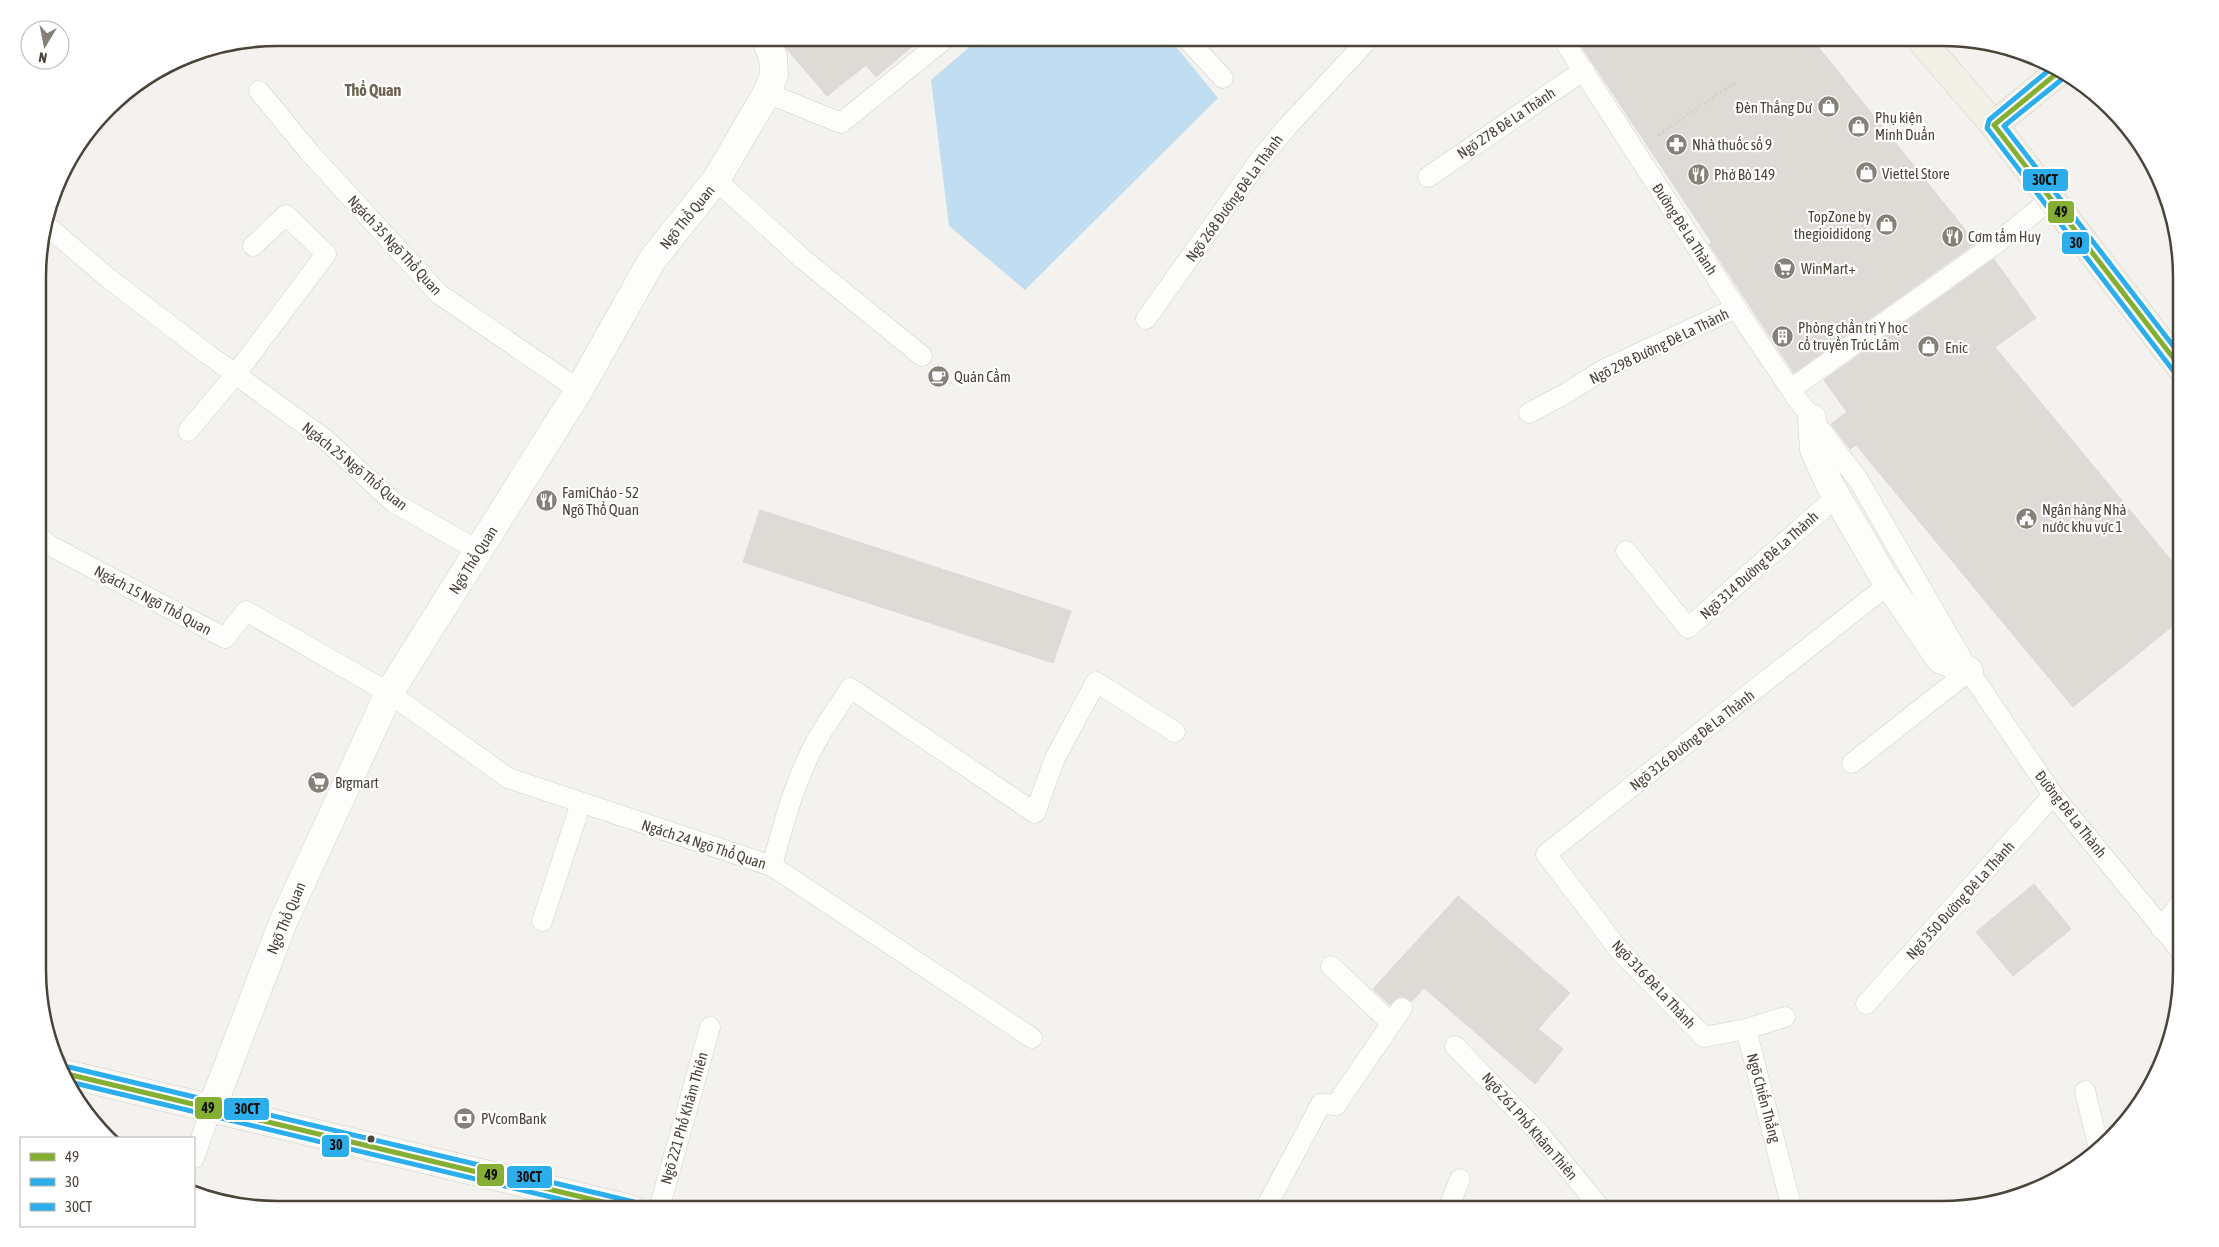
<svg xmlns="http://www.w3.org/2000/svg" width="2219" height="1247" viewBox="0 0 2219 1247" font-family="'Asap Condensed',sans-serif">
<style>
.water{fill:#c0ddf1}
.building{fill:#dedbd6;stroke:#dcd9d4}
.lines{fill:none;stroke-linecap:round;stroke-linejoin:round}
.service-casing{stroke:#d2d0cb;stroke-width:21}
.minor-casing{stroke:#d2d0cb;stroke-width:29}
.secondary-casing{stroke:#d3cfc5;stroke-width:29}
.primary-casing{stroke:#d6cebb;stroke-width:29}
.path{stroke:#d3d2cc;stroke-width:3;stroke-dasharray:2.5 2.5;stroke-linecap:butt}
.service{stroke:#fdfdfc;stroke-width:20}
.minor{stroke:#fdfdfc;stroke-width:28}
.secondary{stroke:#f7f6f1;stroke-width:28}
.primary{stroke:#f2efe6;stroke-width:28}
.bus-1-casing{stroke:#fff;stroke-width:9}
.bus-2-casing{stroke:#fff;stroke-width:9}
.bus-3-casing{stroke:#fff;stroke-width:9}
.bus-1{stroke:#84af33;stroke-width:5}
.bus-2{stroke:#2baeeb;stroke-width:5}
.bus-3{stroke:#2baeeb;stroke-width:5}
.bus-dot{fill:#4b4439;stroke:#fff;stroke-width:2}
.labels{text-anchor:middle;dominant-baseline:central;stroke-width:4.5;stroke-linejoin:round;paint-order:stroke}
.poi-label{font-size:15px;fill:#4b4439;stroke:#fff;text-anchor:start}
.street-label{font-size:15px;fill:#4b4439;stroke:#fff}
.neighbourhood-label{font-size:16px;font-weight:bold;fill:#6e6250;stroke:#fff}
.rim{fill:none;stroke:#4b4439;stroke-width:2.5}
.line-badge{stroke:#fff;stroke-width:2}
.pale-badge-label{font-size:14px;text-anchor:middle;font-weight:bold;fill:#111}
</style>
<rect width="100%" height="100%" fill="#f4f2ee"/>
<polygon class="water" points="980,38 1034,38 1050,46 1062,38 1169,38 1218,98 1025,290 949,226 931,80"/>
<g class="building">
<polygon points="782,38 922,38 876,77 866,65 827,96 786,48"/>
<polygon points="1576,38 1811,38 1976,243 1794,373 1709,244 1712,243"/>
<polygon points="1994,259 2036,318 1995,347 2181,572 2181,619 2073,707 1856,445 1850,449 1831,424 1847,412 1824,380"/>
<polygon points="760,510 1071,611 1053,663 743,562"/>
<polygon points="2034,884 2071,929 2013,976 1976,932"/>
<polygon points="1458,896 1570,993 1538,1029 1563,1049 1535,1084 1424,988 1412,1001 1402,996 1396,998 1390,1005 1373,989"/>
</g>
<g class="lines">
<defs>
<g id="service">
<polyline points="1186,38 1223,78"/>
<polyline points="1562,38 1736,308 1795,396 1859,481 1969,671 2053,795 2181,951"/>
<polyline points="259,91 310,153 439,294 579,390"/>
<polyline points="767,93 841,123 946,38"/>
<polyline points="1428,177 1584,70"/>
<polyline points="716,180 804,260 922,356"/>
<polyline points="46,225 108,278 206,353 326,440 393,502 479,551"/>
<polyline points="1146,319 1258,162 1287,127 1365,43 1363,38"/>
<polyline points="1791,389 1998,242 2051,199"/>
<polyline points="1529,413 1565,394 1603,370 1736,308"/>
<polyline points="188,431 235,375 326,254 286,215 253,246"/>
<polyline points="40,538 49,545 225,638 246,611 389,693 508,778 772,866 1032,1038"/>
<polyline points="1626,551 1688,628 1837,496"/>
<polyline points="1852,763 1969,671"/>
<path d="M772 866C784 821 797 773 821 733 830 718 841 704 850 688L1035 813 1055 758 1096 682 1175 732"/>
<polyline points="542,921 581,803"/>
<polyline points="2161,929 2181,902"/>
<polyline points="1331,966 1391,1023"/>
<polyline points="1866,1004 2053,795"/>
<polyline points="1746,1029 1785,1017"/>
<polyline points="1455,1046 1539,1133 1601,1209"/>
<polyline points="2085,1091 2098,1144"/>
<polyline points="194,1158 211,1110"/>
<polyline points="659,1209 710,1027"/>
<polyline points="1265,1209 1321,1104 1336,1105 1402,1008"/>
<polyline points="1448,1209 1460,1179"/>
<polyline points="1792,1209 1746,1029 1704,1037 1619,950 1546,854 1889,584"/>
</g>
<g id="minor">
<polyline points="1812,418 1814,450 1830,485 1883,576 1940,659 1969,671"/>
<polyline points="211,1110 284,920 389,693 579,390 652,260 716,180 767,93 774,75 773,57 765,38"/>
</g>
<polyline id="secondary" points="67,1074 632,1209"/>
<g id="primary">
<polyline points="1919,38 1994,125 2181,368"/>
<polyline points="1994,125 2061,70"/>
</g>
</defs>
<use href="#service" class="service-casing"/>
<use href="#minor" class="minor-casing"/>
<use href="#secondary" class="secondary-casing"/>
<use href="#primary" class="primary-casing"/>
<polyline class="path" points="1658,135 1736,82"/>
<use href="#service" class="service"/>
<use href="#minor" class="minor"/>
<use href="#secondary" class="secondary"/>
<use href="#primary" class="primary"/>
<defs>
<g id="bus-1">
<polyline points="2061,70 1994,125 2181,368"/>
<polyline points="67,1074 632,1209"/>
</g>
<g id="bus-2">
<polyline points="2054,66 1989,120 1987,128 2175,373"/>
<polyline points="70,1082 601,1209"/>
</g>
<g id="bus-3">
<polyline points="2066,76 2004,126 2181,356"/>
<polyline points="69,1067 634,1202"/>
</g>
</defs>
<use href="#bus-1" class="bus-1-casing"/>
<use href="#bus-2" class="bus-2-casing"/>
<use href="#bus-3" class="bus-3-casing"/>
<use href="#bus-1" class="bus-1"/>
<use href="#bus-2" class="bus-2"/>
<use href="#bus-3" class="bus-3"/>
</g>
<defs>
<symbol id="shop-disc" viewBox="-11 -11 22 22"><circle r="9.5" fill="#868178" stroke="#fff"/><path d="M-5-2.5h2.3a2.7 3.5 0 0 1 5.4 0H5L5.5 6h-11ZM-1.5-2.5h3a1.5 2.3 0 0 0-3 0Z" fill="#fff"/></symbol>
<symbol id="pharmacy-disc" viewBox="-11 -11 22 22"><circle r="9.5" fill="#868178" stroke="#fff"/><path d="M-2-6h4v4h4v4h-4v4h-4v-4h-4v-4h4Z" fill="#fff"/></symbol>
<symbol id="restaurant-disc" viewBox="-11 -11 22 22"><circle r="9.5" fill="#868178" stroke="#fff"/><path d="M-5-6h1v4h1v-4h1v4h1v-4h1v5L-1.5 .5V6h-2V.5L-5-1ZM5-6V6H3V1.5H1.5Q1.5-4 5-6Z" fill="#fff"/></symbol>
<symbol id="supermarket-disc" viewBox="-11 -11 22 22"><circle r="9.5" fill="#868178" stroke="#fff"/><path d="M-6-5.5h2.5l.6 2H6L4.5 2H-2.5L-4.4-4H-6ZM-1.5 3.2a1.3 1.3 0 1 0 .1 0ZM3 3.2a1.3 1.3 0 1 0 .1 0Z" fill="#fff"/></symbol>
<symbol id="building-disc" viewBox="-11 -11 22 22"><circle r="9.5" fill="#868178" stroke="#fff"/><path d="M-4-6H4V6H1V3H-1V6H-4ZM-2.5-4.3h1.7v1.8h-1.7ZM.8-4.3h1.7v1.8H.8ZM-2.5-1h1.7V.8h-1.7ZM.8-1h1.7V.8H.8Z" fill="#fff"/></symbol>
<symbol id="cafe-disc" viewBox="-11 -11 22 22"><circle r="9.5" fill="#868178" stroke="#fff"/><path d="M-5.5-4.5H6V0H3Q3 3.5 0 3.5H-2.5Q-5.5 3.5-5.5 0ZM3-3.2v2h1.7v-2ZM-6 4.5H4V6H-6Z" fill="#fff"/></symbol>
<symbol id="civic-disc" viewBox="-11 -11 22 22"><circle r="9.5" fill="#868178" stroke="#fff"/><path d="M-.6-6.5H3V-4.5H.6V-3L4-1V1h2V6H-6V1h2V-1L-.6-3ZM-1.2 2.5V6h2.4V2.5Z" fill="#fff"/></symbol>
<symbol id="bank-disc" viewBox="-11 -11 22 22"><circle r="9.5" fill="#868178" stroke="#fff"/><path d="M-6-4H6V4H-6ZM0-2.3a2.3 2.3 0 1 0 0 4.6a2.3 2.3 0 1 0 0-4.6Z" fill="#fff"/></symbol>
</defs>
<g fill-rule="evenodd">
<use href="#shop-disc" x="1816" y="94" width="25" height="25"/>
<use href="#shop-disc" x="1846" y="114" width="25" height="25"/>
<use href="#pharmacy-disc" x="1664" y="132" width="25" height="25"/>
<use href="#shop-disc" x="1854" y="160" width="25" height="25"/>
<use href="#restaurant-disc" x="1686" y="162" width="25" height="25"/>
<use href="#shop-disc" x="1874" y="212" width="25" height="25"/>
<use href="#restaurant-disc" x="1940" y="224" width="25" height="25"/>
<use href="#supermarket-disc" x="1772" y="256" width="25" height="25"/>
<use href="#building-disc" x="1770" y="324" width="25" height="25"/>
<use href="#shop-disc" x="1916" y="334" width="25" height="25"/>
<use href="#cafe-disc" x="926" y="364" width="25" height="25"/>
<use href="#restaurant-disc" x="534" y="488" width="25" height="25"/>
<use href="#civic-disc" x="2014" y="506" width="25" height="25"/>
<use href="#supermarket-disc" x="306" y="770" width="25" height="25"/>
<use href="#bank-disc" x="452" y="1106" width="25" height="25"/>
</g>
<circle class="bus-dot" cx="371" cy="1139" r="4.5"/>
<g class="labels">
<g class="poi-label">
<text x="1812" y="107" text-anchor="end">Đèn Thắng Dư</text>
<text x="1875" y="117">Phụ kiện<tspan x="1875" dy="17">Minh Duẩn</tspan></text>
<text x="1692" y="144">Nhà thuốc số 9</text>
<text x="1882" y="173">Viettel Store</text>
<text x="1714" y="174">Phở Bò 149</text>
<text x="1871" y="216" text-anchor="end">TopZone by<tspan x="1871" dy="17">thegioididong</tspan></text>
<text x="1968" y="236">Cơm tấm Huy</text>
<text x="1801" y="268">WinMart+</text>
<text x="1798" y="327">Phòng chẩn trị Y học<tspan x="1798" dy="17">cổ truyền Trúc Lâm</tspan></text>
<text x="1945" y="347">Enic</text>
<text x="954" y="376">Quán Cầm</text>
<text x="562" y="492">FamiCháo - 52<tspan x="562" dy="17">Ngõ Thổ Quan</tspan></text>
<text x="2042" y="509">Ngân hàng Nhà<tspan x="2042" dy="17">nước khu vực 1</tspan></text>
<text x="335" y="782">Brgmart</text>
<text x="481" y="1118">PVcomBank</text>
</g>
<g class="street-label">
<text transform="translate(1506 123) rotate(-34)">Ngõ 278 Đê La Thành</text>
<text transform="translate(1234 198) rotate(-54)">Ngõ 268 Đường Đê La Thành</text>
<text transform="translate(687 217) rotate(-51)">Ngõ Thổ Quan</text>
<text transform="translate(1685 229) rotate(57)">Đường Đê La Thành</text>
<text transform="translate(395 245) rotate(47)">Ngách 35 Ngõ Thổ Quan</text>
<text transform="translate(1659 346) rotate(-26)">Ngõ 298 Đường Đê La Thành</text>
<text transform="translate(355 466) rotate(39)">Ngách 25 Ngõ Thổ Quan</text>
<text transform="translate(473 560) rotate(-58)">Ngõ Thổ Quan</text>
<text transform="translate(1759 565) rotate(-42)">Ngõ 314 Đường Đê La Thành</text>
<text transform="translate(153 600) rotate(28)">Ngách 15 Ngõ Thổ Quan</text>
<text transform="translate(1692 740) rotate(-38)">Ngõ 316 Đường Đê La Thành</text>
<text transform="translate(2071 814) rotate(52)">Đường Đê La Thành</text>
<text transform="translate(704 844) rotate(18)">Ngách 24 Ngõ Thổ Quan</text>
<text transform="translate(1960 900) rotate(-48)">Ngõ 350 Đường Đê La Thành</text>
<text transform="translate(286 918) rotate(-67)">Ngõ Thổ Quan</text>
<text transform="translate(1654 984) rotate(47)">Ngõ 316 Đê La Thành</text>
<text transform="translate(1764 1098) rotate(75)">Ngõ Chiến Thắng</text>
<text transform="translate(684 1118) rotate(-74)">Ngõ 221 Phố Khâm Thiên</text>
<text transform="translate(1530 1126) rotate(49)">Ngõ 261 Phố Khâm Thiên</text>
</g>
<g class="neighbourhood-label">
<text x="373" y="90">Thổ Quan</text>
</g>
</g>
<path d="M0 0H2219V1247H0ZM277 46H1942A231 231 0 0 1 2173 277V970A231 231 0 0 1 1942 1201H277A231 231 0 0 1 46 970V277A231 231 0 0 1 277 46Z" fill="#fff" fill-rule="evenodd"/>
<path class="rim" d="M277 46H1942A231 231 0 0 1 2173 277V970A231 231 0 0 1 1942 1201H277A231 231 0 0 1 46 970V277A231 231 0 0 1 277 46Z"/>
<g class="line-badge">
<rect x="2022" y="168" width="47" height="24" rx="5" fill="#2baeeb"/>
<rect x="2047" y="200" width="28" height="24" rx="5" fill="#84af33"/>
<rect x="2061" y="231" width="29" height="24" rx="5" fill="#2baeeb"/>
<rect x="194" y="1096" width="29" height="24" rx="5" fill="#84af33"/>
<rect x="223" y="1097" width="47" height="24" rx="5" fill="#2baeeb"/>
<rect x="321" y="1134" width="29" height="24" rx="5" fill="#2baeeb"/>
<rect x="476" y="1163" width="29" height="24" rx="5" fill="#84af33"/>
<rect x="506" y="1165" width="47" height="24" rx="5" fill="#2baeeb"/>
</g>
<g class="pale-badge-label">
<text x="2045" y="185">30CT</text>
<text x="2061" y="217">49</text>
<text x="2076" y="248">30</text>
<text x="208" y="1113">49</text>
<text x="247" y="1114">30CT</text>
<text x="336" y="1150">30</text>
<text x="491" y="1180">49</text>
<text x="529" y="1182">30CT</text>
</g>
<rect x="20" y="1137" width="175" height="90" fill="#ffffff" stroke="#b7b4b0"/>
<rect x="30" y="1153" width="25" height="8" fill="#84af33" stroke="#b7b4b0"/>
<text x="65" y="1162" font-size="15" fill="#4b4439">49</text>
<rect x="30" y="1178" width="25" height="8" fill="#2baeeb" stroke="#b7b4b0"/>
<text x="65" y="1187" font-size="15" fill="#4b4439">30</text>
<rect x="30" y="1203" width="25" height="8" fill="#2baeeb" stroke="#b7b4b0"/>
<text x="65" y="1212" font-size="15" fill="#4b4439">30CT</text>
<g transform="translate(45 45) rotate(190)"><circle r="24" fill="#ffffff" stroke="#b7b4b0"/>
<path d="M0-4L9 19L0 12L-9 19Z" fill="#868178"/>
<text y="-8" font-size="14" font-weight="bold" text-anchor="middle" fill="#4b4439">N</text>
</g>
</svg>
